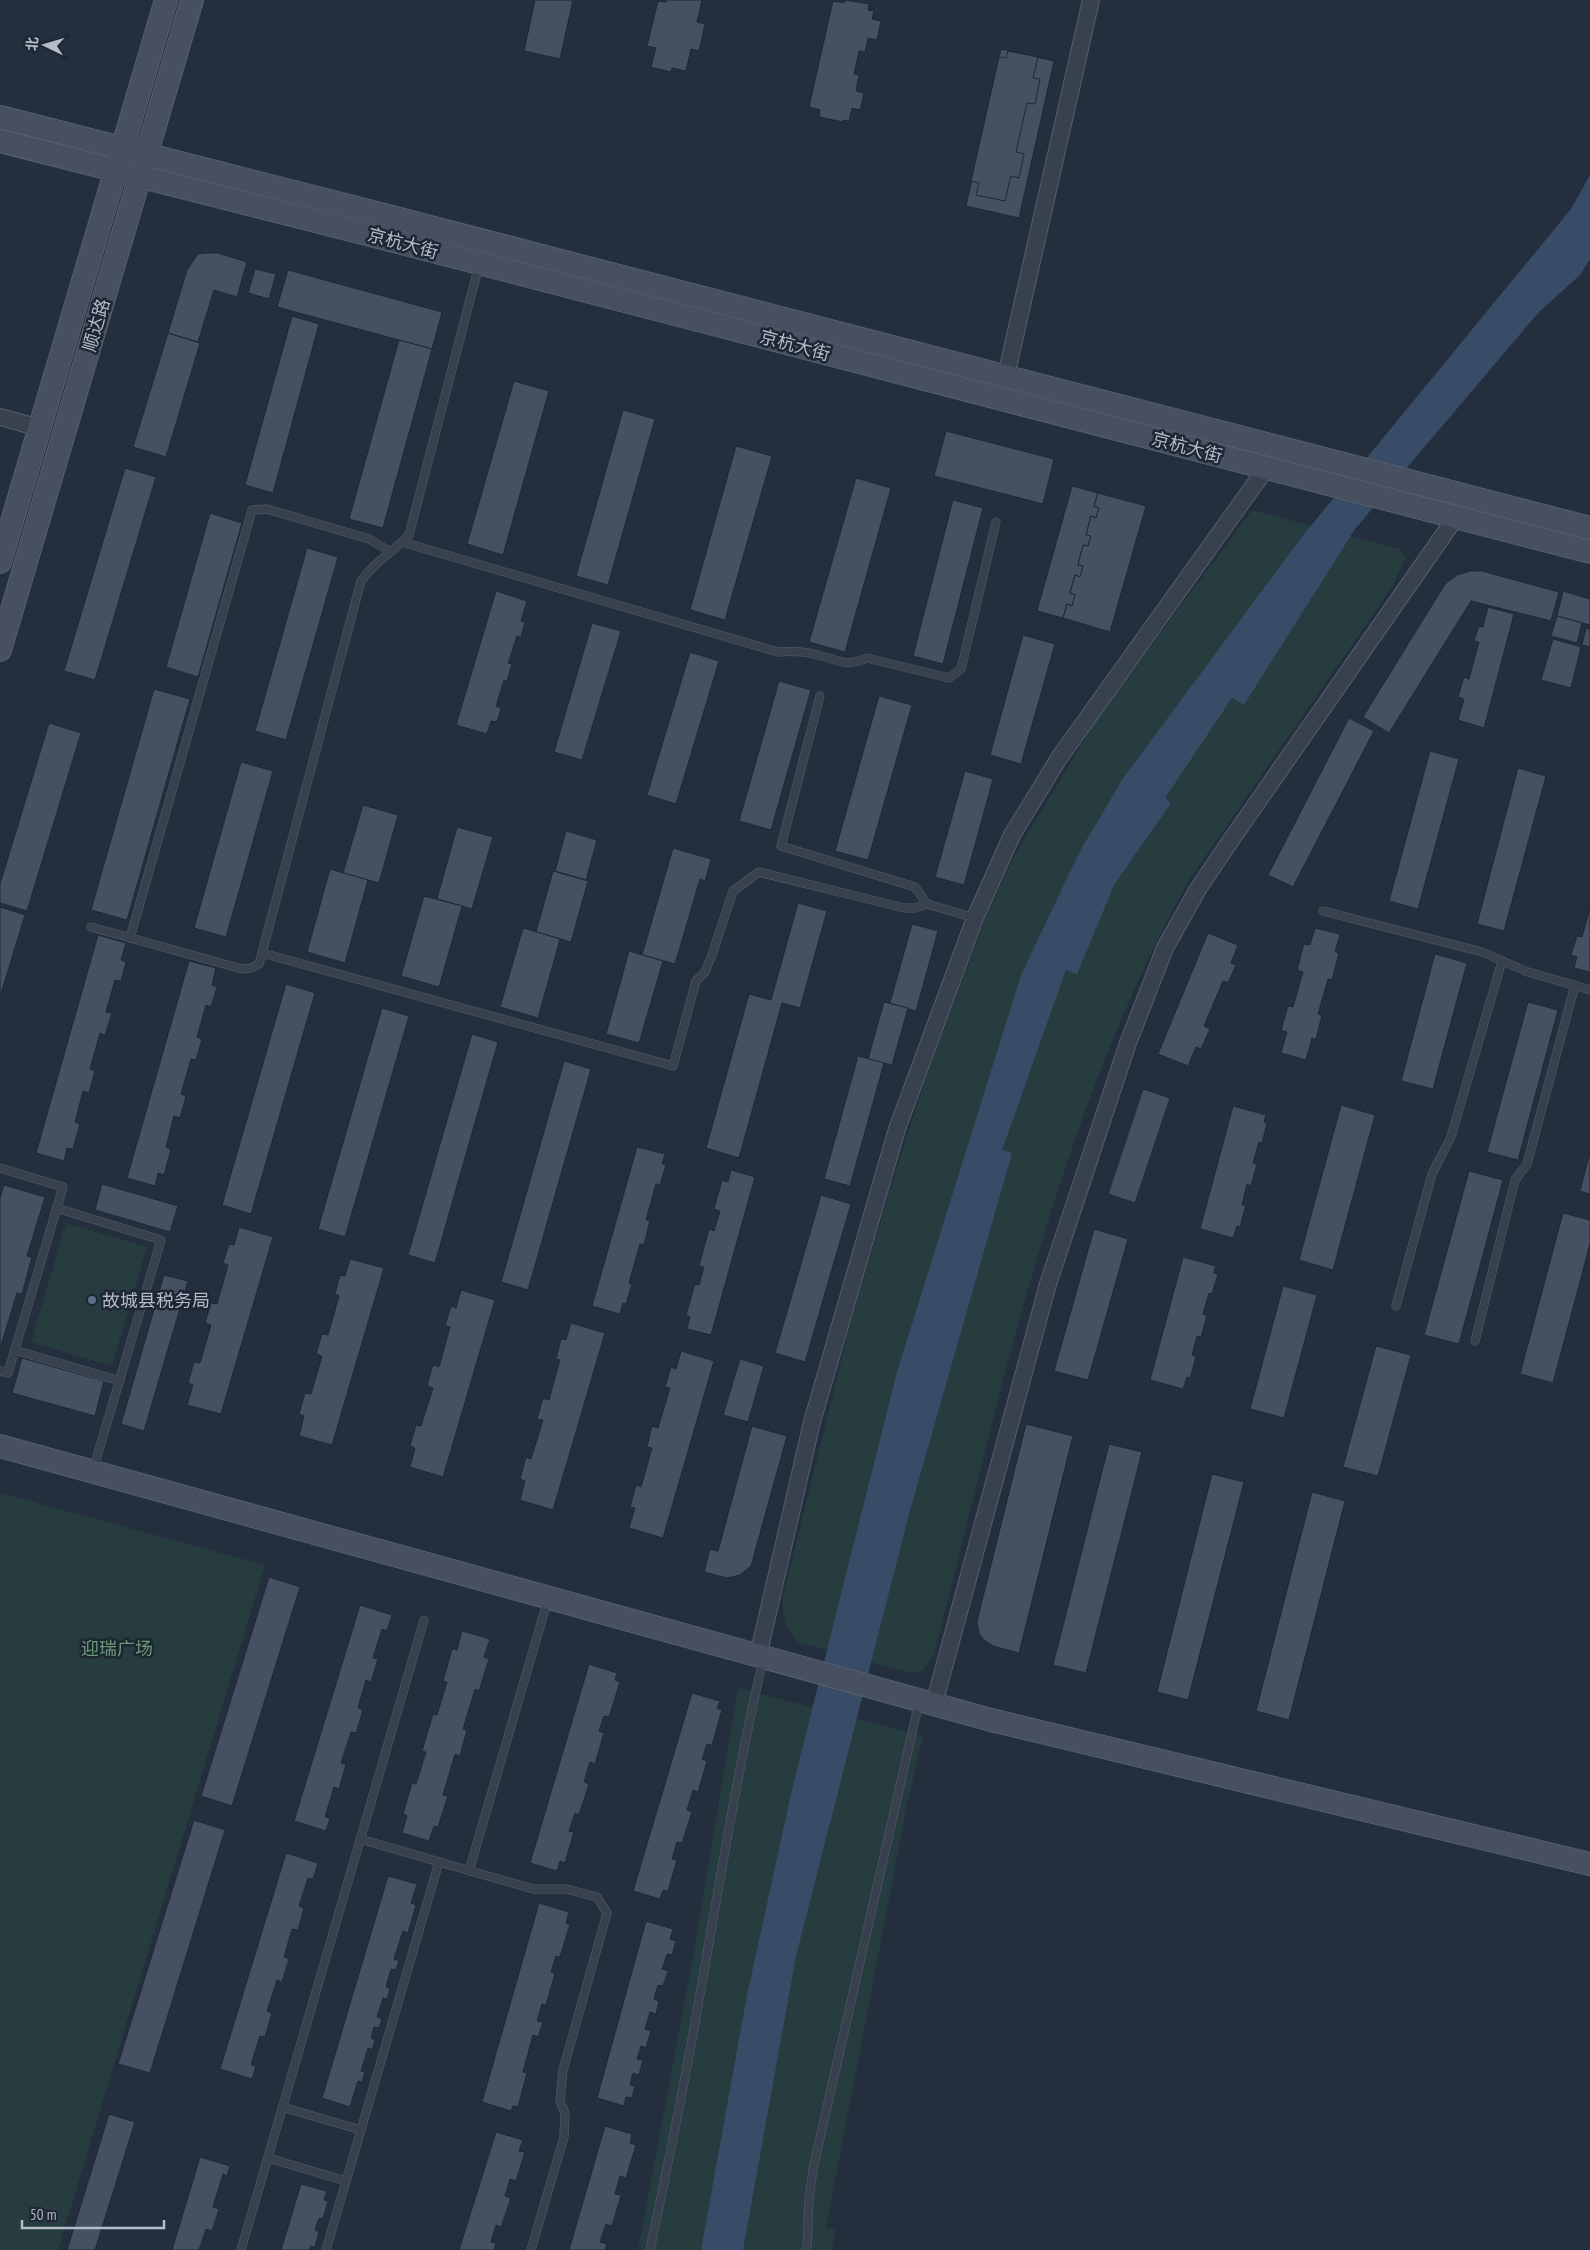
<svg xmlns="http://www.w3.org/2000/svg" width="1590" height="2250" viewBox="0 0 1590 2250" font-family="'PT Sans Narrow','Noto Sans SC',sans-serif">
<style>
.green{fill:#263c3f}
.water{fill:#394c67}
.building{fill:#455162;stroke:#1f2835}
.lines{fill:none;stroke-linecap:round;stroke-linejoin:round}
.lane-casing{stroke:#565f6c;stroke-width:9}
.street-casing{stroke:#565f6c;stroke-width:18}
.secondary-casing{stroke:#565f6c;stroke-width:24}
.lane{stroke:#38414e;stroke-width:8}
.street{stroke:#38414e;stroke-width:16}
.secondary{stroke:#465061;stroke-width:22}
.service-dot{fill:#5c6f8a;stroke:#1d2633;stroke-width:2}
.labels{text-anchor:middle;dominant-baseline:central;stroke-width:5;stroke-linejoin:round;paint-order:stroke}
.street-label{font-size:18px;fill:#b4bcc9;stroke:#1d2633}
.poi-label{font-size:18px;fill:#b4bcc9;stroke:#1d2633;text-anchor:start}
.park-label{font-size:18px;fill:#6b9a76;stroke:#1d2633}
</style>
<rect width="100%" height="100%" fill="#242f3e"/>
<g class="green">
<path d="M1252 510 1400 549 1405 559 1392 587 1189 880C1056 1120 1001 1393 934 1655L923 1671 911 1673 798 1642C785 1630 784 1617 782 1600L851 1321 895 1173 926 1078 987 914 1016 853 1096 720Z"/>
<polygon points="66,1223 147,1247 112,1366 31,1342"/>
<polygon points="0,1493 265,1565 58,2250 0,2250"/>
<polygon points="738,1688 923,1736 908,1800 826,2228 835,2230 832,2250 638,2250 693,1957"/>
</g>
<polygon class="water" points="1590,175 1590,259 1580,275 1538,313 1355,529 1244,705 1232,698 1165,798 1171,803 1114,885 1077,974 1066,970 1002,1150 1012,1153 909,1514 796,1956 743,2250 701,2250 747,1995 793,1785 897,1372 1021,975 1080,851 1124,777 1301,538 1571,209"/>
<g class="building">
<polygon points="535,0 573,0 560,59 524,51"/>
<polygon points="666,0 702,0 697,22 705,24 699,51 691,49 686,71 672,68 671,72 651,67 656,48 647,46 658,1 666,2"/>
<polygon points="845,0 869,4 868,10 874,11 872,19 881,21 877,40 868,38 865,52 859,51 854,74 859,75 856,91 864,93 860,110 852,108 849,121 843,120 843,122 819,117 820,110 809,107 833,1 844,3"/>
<polygon points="1001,49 1054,61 1019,218 966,206"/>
<polygon points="1008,51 1038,57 1033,78 1040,79 1035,104 1027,103 1016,152 1024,154 1019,178 1011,176 1005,201 976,195 979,183 971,181 999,57 1006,58"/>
<polygon points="205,253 218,253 247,262 237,297 214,290 198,342 168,333 187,270 198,254"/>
<polygon points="255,269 276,274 269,299 248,293"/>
<polygon points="288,270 442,312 432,349 277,307"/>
<polygon points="292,316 319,324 273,493 245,485"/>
<polygon points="168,333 200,343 166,457 133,447"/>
<polygon points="399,340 432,349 383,528 349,519"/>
<polygon points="514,381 549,391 503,555 467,544"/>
<polygon points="623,410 655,419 608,585 576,576"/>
<polygon points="946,431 1054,459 1043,504 934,476"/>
<polygon points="736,446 772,456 725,620 690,610"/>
<polygon points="125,468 156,477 95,680 64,671"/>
<polygon points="856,478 891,488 845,652 809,642"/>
<polygon points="1072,486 1098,493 1094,506 1099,508 1096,518 1091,516 1086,535 1091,536 1088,546 1083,545 1078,565 1083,566 1080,577 1075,575 1070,593 1075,595 1072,606 1067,604 1063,618 1037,611"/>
<polygon points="1098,493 1146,506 1110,632 1063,618 1067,604 1072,606 1075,595 1070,593 1075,575 1080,577 1083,566 1078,565 1083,545 1088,546 1091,536 1086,535 1091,516 1096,518 1099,508 1094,506"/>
<polygon points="953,500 983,508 943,664 913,656"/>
<polygon points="210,513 242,523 198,677 166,667"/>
<polygon points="307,548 338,557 286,740 255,731"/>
<polygon points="1470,571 1482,571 1559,592 1551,621 1471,601 1389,733 1363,717 1445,584 1457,575"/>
<polygon points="496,591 527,601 521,621 525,622 521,637 517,636 508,663 512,664 507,681 504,680 496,706 501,708 497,722 491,721 487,734 456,725"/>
<polygon points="1563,591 1590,599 1590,625 1557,616"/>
<polygon points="1488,607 1514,614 1484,728 1458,720 1464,699 1458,697 1464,677 1469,679 1479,642 1474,641 1479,626 1483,627"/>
<polygon points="1557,616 1582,623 1577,643 1551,636"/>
<polygon points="592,623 621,631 582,760 554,752"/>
<polygon points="1586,628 1590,629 1590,647 1582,645"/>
<polygon points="1023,635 1055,644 1021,764 990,755"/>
<polygon points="1553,639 1581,647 1571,688 1541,680"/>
<polygon points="690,652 719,661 676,804 647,795"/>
<polygon points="779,681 811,690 771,830 739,821"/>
<polygon points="154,689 190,699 127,920 91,910"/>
<polygon points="879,696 912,705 868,860 835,851"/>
<polygon points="1349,718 1374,731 1293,887 1268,875"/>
<polygon points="49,723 81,733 27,911 0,903 0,884"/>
<polygon points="1430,751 1459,759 1418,909 1389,901"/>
<polygon points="241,762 273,771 226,937 194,928"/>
<polygon points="1518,768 1546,776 1504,931 1477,924"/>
<polygon points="965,771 993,779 964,885 935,877"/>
<polygon points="363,805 398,815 379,883 343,873"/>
<polygon points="457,827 493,837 472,909 437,899"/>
<polygon points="566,831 597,840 586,880 555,871"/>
<polygon points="673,848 711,859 705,881 700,879 675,964 642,955"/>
<polygon points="330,869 368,880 345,963 307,952"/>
<polygon points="553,871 588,881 571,942 536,932"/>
<polygon points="424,896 462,906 439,987 401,976"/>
<polygon points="798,903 827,911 800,1008 782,1003 739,1158 706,1148 749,994 771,1000"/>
<polygon points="0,907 25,915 0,997"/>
<polygon points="1590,908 1590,972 1574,968 1577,957 1571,955 1577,936 1582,937"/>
<polygon points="912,924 938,931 916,1011 890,1003"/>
<polygon points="523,928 560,939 538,1018 500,1007"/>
<polygon points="1315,928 1340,934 1335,952 1339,953 1332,980 1328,979 1318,1014 1322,1015 1316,1039 1312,1038 1306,1060 1281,1053 1287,1032 1281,1030 1288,1006 1293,1007 1303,972 1297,970 1304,944 1310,945"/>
<polygon points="1208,933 1238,945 1231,963 1236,965 1228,983 1223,981 1204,1026 1210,1029 1201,1049 1196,1047 1188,1066 1158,1054"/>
<polygon points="98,935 126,943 121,960 126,962 121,981 115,980 106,1012 112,1013 105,1035 100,1033 90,1069 95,1071 89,1093 83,1091 75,1122 80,1124 73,1149 67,1148 64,1161 36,1153"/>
<polygon points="629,951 663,961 639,1043 606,1034"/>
<polygon points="1435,954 1467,963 1433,1089 1401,1081"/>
<polygon points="189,961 216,968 212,985 217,987 211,1007 206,1005 197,1037 202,1039 196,1060 191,1059 181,1094 186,1096 180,1118 174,1116 166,1147 171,1149 164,1175 158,1173 155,1186 127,1178"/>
<polygon points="286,984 315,993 251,1214 222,1205"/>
<polygon points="884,1002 908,1008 892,1065 868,1059"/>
<polygon points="1528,1002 1558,1010 1518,1160 1487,1152"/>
<polygon points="382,1008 409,1016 345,1237 318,1229"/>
<polygon points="472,1034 498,1042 435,1263 408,1255"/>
<polygon points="858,1056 884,1063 850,1186 824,1179"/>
<polygon points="564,1061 591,1069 528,1290 501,1282"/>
<polygon points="1143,1089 1170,1098 1135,1203 1108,1194"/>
<polygon points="1341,1105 1375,1115 1333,1270 1299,1260"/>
<polygon points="1233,1106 1266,1115 1264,1122 1267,1123 1262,1143 1259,1142 1253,1163 1257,1164 1251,1186 1247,1184 1242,1205 1246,1205 1240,1227 1237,1226 1233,1238 1200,1229"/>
<polygon points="637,1147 665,1154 662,1164 666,1165 660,1185 656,1184 646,1220 650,1221 644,1245 640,1244 629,1283 632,1284 626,1304 623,1303 620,1314 592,1306"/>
<polygon points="1590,1152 1590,1194 1580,1191"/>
<polygon points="731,1170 755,1177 711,1335 687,1329 690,1317 686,1315 695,1284 699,1285 704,1267 699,1266 709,1229 714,1231 720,1211 714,1209 722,1180 728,1182"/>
<polygon points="1469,1171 1503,1180 1459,1344 1424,1335"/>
<polygon points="102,1184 178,1206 170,1232 95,1210"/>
<polygon points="4,1185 45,1197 27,1256 32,1257 22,1294 17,1293 0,1349 0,1198"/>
<polygon points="821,1195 851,1204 805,1362 775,1353"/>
<polygon points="1563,1213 1590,1220 1590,1244 1553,1383 1520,1374"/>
<polygon points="239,1227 273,1237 221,1414 187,1405 193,1385 188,1383 194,1362 200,1363 211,1325 205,1323 211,1303 217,1304 228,1265 223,1263 229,1244 234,1245"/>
<polygon points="1094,1229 1128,1239 1088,1380 1054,1371"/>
<polygon points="1183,1257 1216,1266 1214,1273 1218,1274 1212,1294 1209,1293 1203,1314 1207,1315 1201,1337 1197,1336 1192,1355 1196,1357 1190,1378 1187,1377 1183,1389 1150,1380"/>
<polygon points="350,1259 384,1268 332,1445 299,1436 304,1416 299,1414 305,1393 311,1394 322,1356 316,1354 322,1334 328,1335 339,1296 335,1294 340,1275 345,1276"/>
<polygon points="164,1275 188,1281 144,1431 121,1424"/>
<polygon points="1283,1286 1317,1295 1284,1418 1250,1409"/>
<polygon points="461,1290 495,1300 443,1477 410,1467 415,1448 410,1446 416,1425 421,1426 433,1388 427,1386 433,1365 439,1367 450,1327 445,1326 451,1306 456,1308"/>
<polygon points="571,1323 605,1333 553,1510 520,1500 525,1481 520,1479 526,1457 531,1459 543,1420 537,1419 543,1398 549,1400 560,1360 556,1359 561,1339 566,1340"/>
<polygon points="1376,1346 1411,1355 1378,1476 1343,1467"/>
<polygon points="681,1351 714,1361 663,1538 629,1528 635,1508 630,1507 636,1485 641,1487 652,1448 647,1447 652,1426 658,1428 670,1388 665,1387 671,1367 676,1369"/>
<polygon points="22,1358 104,1381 95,1416 12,1393"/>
<polygon points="740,1359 764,1366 748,1422 723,1415"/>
<polygon points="1026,1424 1073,1436 1019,1653 993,1646 983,1639 979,1633 977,1621"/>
<polygon points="752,1426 787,1436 751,1566 740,1575 727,1578 704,1572 710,1549 718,1551"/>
<polygon points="1109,1444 1142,1452 1086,1673 1053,1665"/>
<polygon points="1212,1474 1244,1482 1188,1700 1157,1692"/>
<polygon points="1312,1492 1345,1501 1289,1720 1256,1711"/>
<polygon points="269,1577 300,1587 232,1806 201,1796"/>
<polygon points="360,1605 392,1615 387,1631 382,1629 373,1658 378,1659 371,1682 366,1680 358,1708 363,1710 356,1733 351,1732 341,1763 346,1764 339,1789 334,1787 325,1817 330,1818 326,1831 294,1821"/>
<polygon points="462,1631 490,1639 484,1657 489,1659 479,1691 475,1689 463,1729 467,1730 460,1756 455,1754 443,1795 448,1796 438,1827 434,1826 429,1841 402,1833 407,1816 403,1814 412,1783 416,1784 426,1752 422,1751 433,1714 437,1715 447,1682 443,1681 452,1649 457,1650"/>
<polygon points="589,1664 617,1673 615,1680 620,1682 609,1717 604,1716 599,1731 604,1733 595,1764 590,1762 584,1782 589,1784 579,1815 575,1813 569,1831 574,1832 565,1863 560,1861 557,1871 530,1863"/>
<polygon points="692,1693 720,1701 717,1708 722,1710 712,1745 707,1744 702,1759 707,1761 698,1792 693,1790 687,1810 692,1812 682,1843 677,1842 672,1859 677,1860 668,1891 663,1890 660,1899 633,1891"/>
<polygon points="194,1820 225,1830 150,2073 118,2064"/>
<polygon points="286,1853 318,1863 313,1879 308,1878 299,1906 304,1908 298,1930 292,1929 284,1957 289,1959 282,1982 277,1980 267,2011 272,2013 265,2037 260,2036 251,2065 256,2066 252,2079 220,2069"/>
<polygon points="388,1876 417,1884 411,1903 416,1905 408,1933 403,1931 394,1959 399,1961 396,1970 391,1969 386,1987 390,1989 387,1999 383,1998 377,2017 382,2019 379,2028 374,2027 371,2038 375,2040 372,2050 368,2048 361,2071 365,2072 362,2082 358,2081 350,2107 322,2098"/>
<polygon points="539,1903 569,1912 566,1923 570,1924 560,1957 556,1956 551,1972 555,1974 546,2005 542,2004 537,2021 543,2022 538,2037 533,2035 523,2072 527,2073 518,2107 513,2106 511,2111 482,2102"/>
<polygon points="646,1921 673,1929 670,1939 676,1941 672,1955 667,1954 662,1969 668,1971 663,1986 658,1985 654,1999 659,2001 656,2014 650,2012 645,2029 651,2031 646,2048 641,2046 637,2059 643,2060 639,2075 633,2073 630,2085 635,2086 632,2098 626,2097 624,2106 597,2098"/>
<polygon points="109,2114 135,2122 95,2250 67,2250"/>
<polygon points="605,2126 632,2134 630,2143 636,2145 626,2178 620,2176 615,2194 621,2195 612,2226 606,2224 600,2242 607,2244 605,2250 569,2250"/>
<polygon points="496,2132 523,2140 519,2151 525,2152 516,2181 510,2179 505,2196 511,2198 501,2227 496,2225 491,2242 496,2243 494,2250 459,2250"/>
<polygon points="200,2157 230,2166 227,2176 223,2174 213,2207 219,2209 212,2231 206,2229 199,2250 172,2250"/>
<polygon points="301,2184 327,2191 324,2200 328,2201 323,2219 319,2218 315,2230 319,2232 315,2247 311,2246 309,2250 281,2250"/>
</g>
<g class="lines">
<defs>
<g id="lane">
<path d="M402 542 778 652C791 651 802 651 814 654 836 659 845 668 867 658L949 678 961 669 996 522"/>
<polyline points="820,696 781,846 915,887 927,904"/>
<polyline points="1323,911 1482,952 1525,971 1590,990"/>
<path d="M91 927 242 969 251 968 259 964 361 581C374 562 393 552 409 535L479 265"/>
<polyline points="130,938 252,510 267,509 369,539 391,552"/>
<polyline points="262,953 673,1066 696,981 705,972 712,955 733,891 759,872 904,908 915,908 927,904 975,918"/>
<polyline points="0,1168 63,1187 8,1373 0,1371"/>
<polyline points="56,1208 161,1240 93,1470"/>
<polyline points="1396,1306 1432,1174 1451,1137 1502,961"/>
<polyline points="1475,1341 1515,1180 1527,1164 1575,985"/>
<polyline points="14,1350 120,1381"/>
<polyline points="360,1839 533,1889 566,1889 597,1897 607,1913 563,2070 560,2101 565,2113 564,2137 531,2250"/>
<polyline points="469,1871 548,1599"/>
<polyline points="282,2107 361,2130"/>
<polyline points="268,2158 346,2181"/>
<polyline points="241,2250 424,1620"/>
<polyline points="326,2250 439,1862"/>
<path d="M650 2250C664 2183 678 2117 690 2050 714 1920 733 1789 763 1660"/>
<polyline points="807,2250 809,2199 813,2169 919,1702"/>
</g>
<g id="street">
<polyline points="1006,376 1091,0"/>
<polyline points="0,417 40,428"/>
<polyline points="758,1656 812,1422 897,1129 975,918 1012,835 1059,758 1267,467"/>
<polyline points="934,1704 1048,1284 1128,1043 1165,948 1198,889 1231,840 1456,517"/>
</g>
<g id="secondary">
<polyline points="0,117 376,213 1590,528"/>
<polyline points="0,141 371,235 1590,552"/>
<polyline points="0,562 166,0"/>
<polyline points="0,650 192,0"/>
<polyline points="0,1446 991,1720 1590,1864"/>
</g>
</defs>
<use href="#lane" class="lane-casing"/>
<use href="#street" class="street-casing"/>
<use href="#secondary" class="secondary-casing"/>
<use href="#lane" class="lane"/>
<use href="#street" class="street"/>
<use href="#secondary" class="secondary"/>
</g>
<circle class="service-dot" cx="92" cy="1300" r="5"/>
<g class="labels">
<g class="street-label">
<text transform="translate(403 243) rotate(15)">京杭大街</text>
<text transform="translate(96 325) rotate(-74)">顺达路</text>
<text transform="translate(795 345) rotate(15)">京杭大街</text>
<text transform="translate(1187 447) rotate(15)">京杭大街</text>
</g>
<g class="poi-label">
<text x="102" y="1300">故城县税务局</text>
</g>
<g class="park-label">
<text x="117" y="1648">迎瑞广场</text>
</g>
</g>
<g transform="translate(45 45) rotate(275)" stroke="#1d2633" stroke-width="4" paint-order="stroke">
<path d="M0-4L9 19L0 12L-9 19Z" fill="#b4bcc9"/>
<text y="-8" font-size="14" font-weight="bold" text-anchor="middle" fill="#b4bcc9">北</text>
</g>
<path d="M22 2220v8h142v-8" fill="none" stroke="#b4bcc9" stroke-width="2.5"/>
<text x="30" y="2220" font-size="15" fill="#b4bcc9" stroke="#1d2633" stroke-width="4" paint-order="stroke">50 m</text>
</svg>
